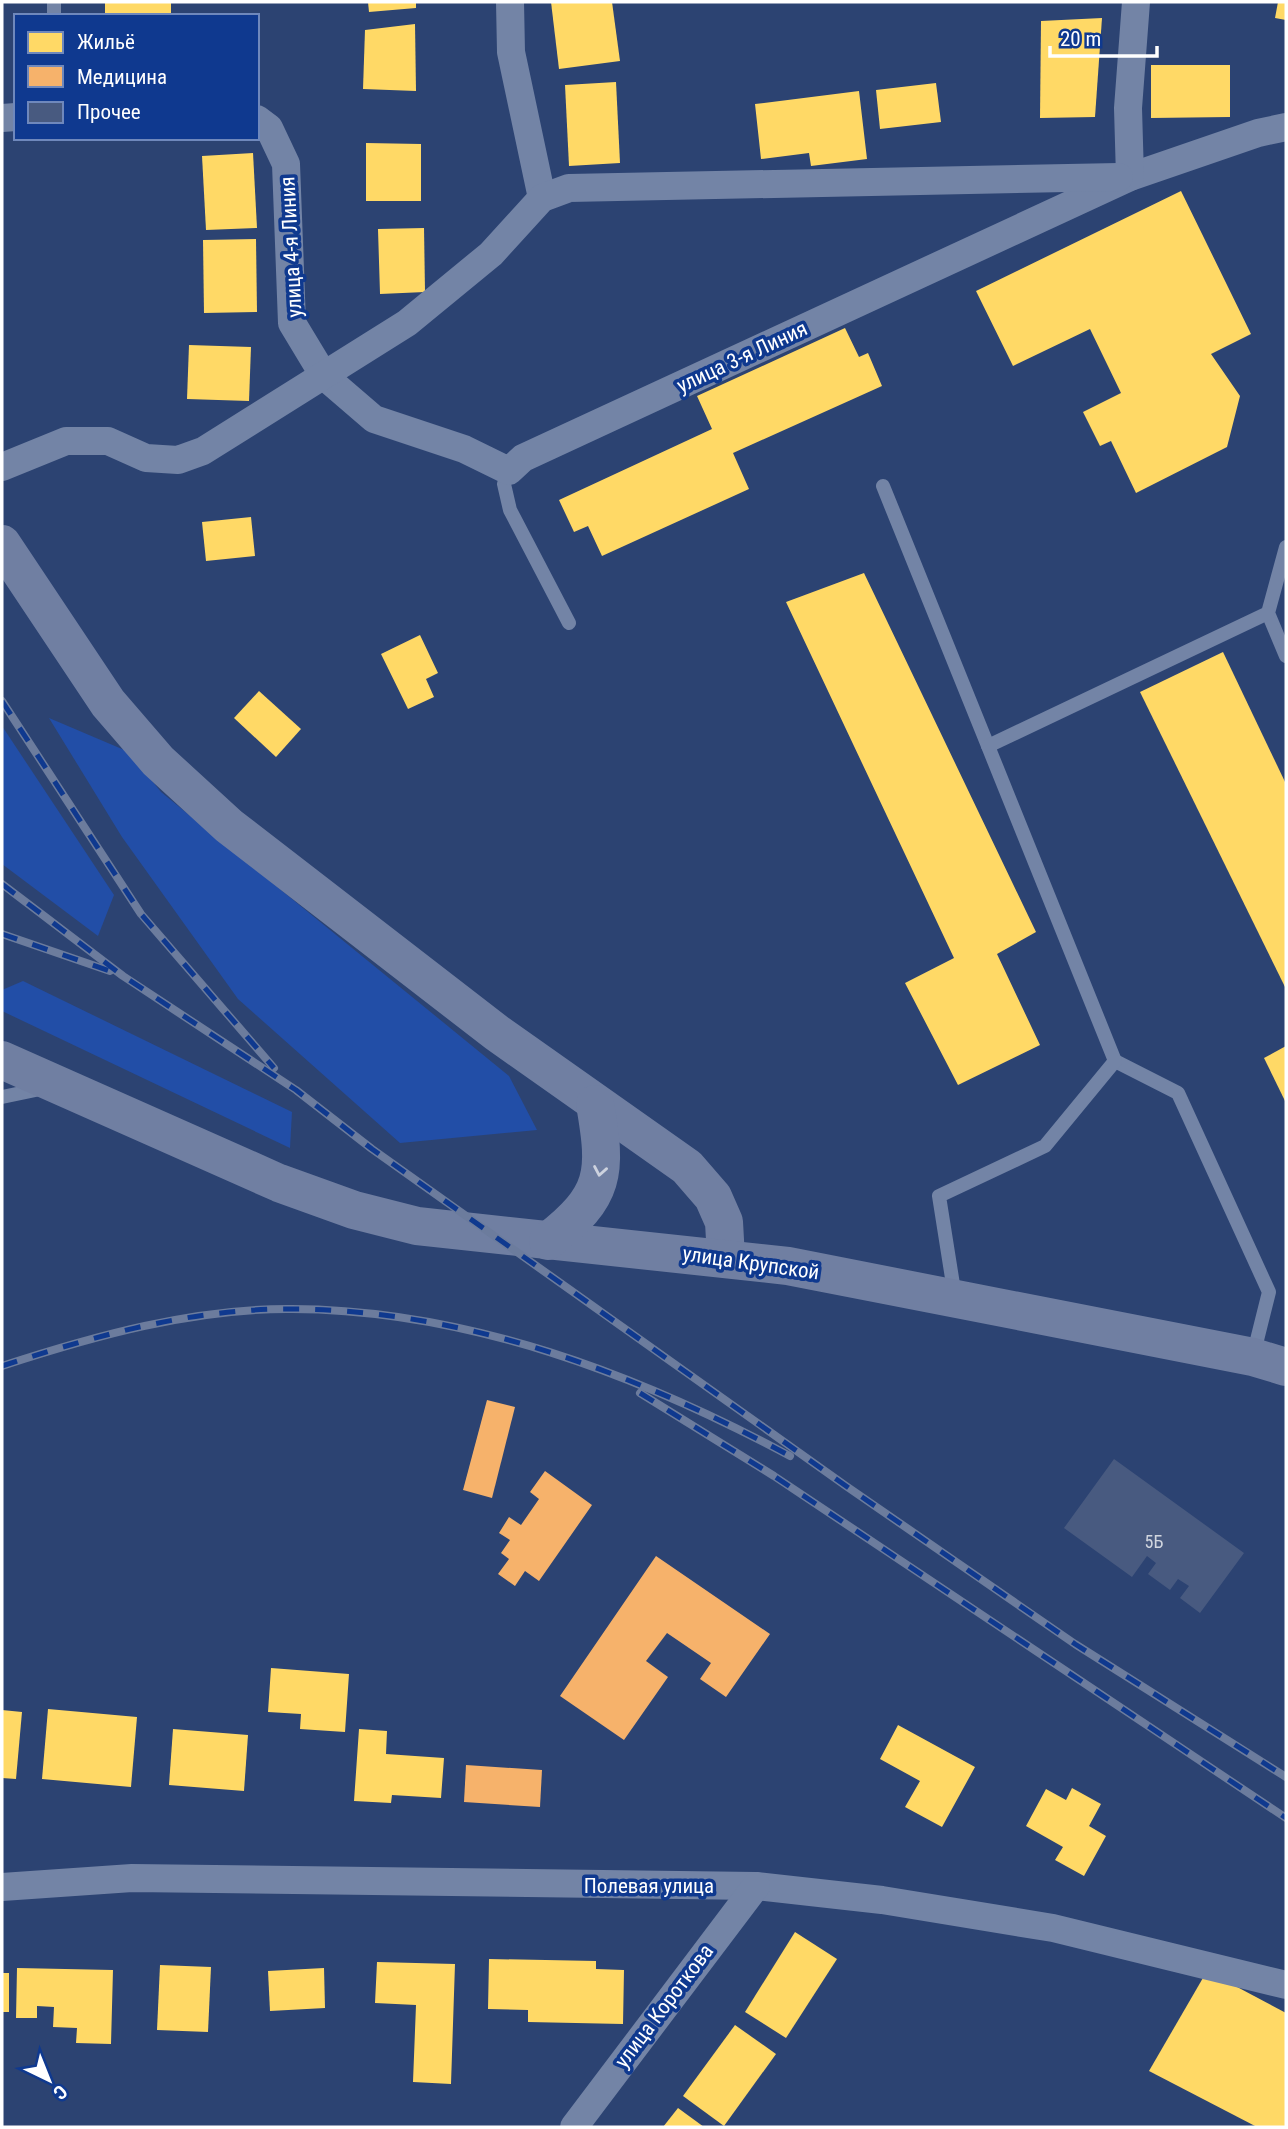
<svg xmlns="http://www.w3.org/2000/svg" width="1288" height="2129" viewBox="0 0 1288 2129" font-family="'Roboto Condensed',sans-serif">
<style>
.green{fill:#224ea7}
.homes{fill:#ffd966}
.health{fill:#f6b26b}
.building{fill:#485a80}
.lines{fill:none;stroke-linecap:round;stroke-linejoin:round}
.lane{stroke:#7384a6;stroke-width:14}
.street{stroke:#7384a6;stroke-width:28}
.secondary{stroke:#707fa2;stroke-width:38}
.rail-casing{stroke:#6c7c9d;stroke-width:8}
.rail{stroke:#0f398f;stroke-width:5;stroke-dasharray:16;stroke-linecap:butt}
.oneway{stroke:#cdd2de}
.labels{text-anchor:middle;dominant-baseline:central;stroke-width:7;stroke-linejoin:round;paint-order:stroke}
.number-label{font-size:18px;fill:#d1d6df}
.street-label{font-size:21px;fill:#fff;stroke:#0f398f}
</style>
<rect width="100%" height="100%" fill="#2c4372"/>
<g class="green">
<polygon points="49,718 129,752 161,792 509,1076 537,1130 400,1143 238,999 122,837"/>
<polygon points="2,726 114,895 98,936 2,864"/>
<polygon points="23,981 292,1112 290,1148 2,1011 2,990"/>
</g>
<g class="homes">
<rect x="105" y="2" width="66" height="14"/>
<polygon points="368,2 416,2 416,8 369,12"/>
<polygon points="551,2 612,2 620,61 559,69"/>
<polygon points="1278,2 1286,2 1286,20 1275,18"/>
<polygon points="1102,18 1095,117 1040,118 1041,21"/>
<polygon points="415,24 416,91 363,89 365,30"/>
<polygon points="1151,65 1230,65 1230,117 1151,118"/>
<polygon points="616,82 620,163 569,166 565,85"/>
<polygon points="936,83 941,122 880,129 876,90"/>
<polygon points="859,91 867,159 811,166 809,153 761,159 755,104"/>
<polygon points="366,143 421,144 421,201 366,201"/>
<polygon points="253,153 257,228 206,230 202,156"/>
<polygon points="1181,191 1251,334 1211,354 1240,396 1227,447 1136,493 1111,441 1100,446 1083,412 1121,393 1090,329 1013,366 976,291"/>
<polygon points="424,228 425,292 380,294 378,229"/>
<polygon points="256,239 257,312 204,313 203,240"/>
<polygon points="845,328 859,357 868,353 882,386 733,453 749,489 602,556 588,526 574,532 559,500 712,429 697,396"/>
<polygon points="189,345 251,347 249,401 187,399"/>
<polygon points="251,517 255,556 206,561 202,522"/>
<polygon points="864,573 1036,932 997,954 1040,1045 958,1085 905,983 954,958 786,602"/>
<polygon points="420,635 438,673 426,679 434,697 408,709 381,654"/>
<polygon points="1223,652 1286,784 1286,989 1140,692"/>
<polygon points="259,691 301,729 276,757 234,718"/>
<polygon points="1286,1046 1286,1103 1264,1058"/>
<polygon points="271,1668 349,1674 345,1732 300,1729 301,1714 268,1712"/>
<polygon points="48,1709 137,1717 131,1787 42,1779"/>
<polygon points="2,1710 22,1712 16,1779 2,1778"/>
<polygon points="898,1725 975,1767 942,1827 905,1807 920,1781 880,1759"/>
<polygon points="173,1729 248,1735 244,1791 169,1785"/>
<polygon points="359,1729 387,1731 386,1754 444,1758 441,1798 392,1795 391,1803 354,1801"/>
<polygon points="1072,1788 1101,1804 1089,1826 1106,1836 1084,1876 1055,1860 1063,1847 1026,1826 1046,1789 1066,1800"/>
<polygon points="795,1932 837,1959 786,2038 745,2012"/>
<polygon points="489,1959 596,1961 596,1969 624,1970 623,2024 528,2022 528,2010 488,2009"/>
<polygon points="377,1962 455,1964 451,2084 413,2082 416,2005 375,2003"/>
<polygon points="160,1965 211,1967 208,2032 157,2030"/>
<polygon points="17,1968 113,1970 111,2044 76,2043 77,2028 53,2027 54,2007 37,2006 37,2018 16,2018"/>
<polygon points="324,1968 325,2008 270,2011 268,1971"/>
<polygon points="1207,1971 1286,2013 1286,2127 1257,2127 1149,2071"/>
<rect x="2" y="1973" width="7" height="39"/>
<polygon points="735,2025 776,2054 724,2126 683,2096"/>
<polygon points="678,2108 704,2127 663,2127"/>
</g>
<g class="health">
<polygon points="487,1400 515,1407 492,1498 463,1490"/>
<polygon points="545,1471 592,1505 539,1581 525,1571 515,1586 498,1574 509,1559 501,1553 510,1540 499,1533 509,1517 521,1525 539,1499 530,1492"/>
<polygon points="656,1556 770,1634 726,1697 700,1679 711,1663 667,1633 646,1661 668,1677 624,1740 560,1696"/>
<polygon points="466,1765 542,1770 540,1807 464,1802"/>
</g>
<polygon class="building" points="1114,1459 1244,1553 1200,1613 1180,1598 1189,1586 1178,1579 1170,1590 1148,1574 1156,1563 1147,1556 1132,1577 1064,1528"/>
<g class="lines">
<g class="lane">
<polyline points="54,16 54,2"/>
<polyline points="509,471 504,484 510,510 569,623"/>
<polyline points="883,486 988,746"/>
<polyline points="1286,547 1268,613 1286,656"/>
<polyline points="1115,1061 1178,1093 1269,1292 1253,1356"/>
<polyline points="2,1097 45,1088"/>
<polyline points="955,1297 939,1196 1045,1146 1115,1061 988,746 1268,613"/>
</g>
<g class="street">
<polyline points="510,2 511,52 542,198"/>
<polyline points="2,118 16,117"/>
<polyline points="257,119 269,128 286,164 292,323 324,376 374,419 464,449 509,471 523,458 1130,177 1258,133 1286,127"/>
<polyline points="1130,177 1128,108 1136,2"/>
<polyline points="2,467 66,441 108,441 146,458 178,460 203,451 407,323 491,254 542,198 569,188 1119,177"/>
<polyline points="2,1887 132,1878 756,1886 882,1900 1053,1928 1286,1985"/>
<polyline points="574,2127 756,1886"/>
</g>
<g class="secondary">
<polyline points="2,544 108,703 158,761 229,826 497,1033 687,1167 713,1197 724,1222 726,1258"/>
<polyline points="2,1060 279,1183 354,1210 417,1226 788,1266 1253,1357 1286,1367"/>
<path d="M548 1241C606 1196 607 1173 595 1104"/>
</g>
<defs>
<g id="rail">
<polyline points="2,701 141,914 274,1068"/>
<polyline points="2,884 123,976 296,1090 372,1149 846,1486 1075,1644 1286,1777"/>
<polyline points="2,934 110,971"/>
<path d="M2 1366C94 1336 194 1308 292 1309 468 1310 637 1374 790 1456"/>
<polyline points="640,1393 774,1476 1286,1818"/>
</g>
</defs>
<use href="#rail" class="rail-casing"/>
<use href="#rail" class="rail"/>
</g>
<defs><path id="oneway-chevron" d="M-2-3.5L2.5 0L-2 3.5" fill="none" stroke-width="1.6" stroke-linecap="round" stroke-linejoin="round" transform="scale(1.75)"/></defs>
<use class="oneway" href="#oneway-chevron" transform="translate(600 1171) rotate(100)"/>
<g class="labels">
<g class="number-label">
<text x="1154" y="1541">5Б</text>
</g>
<g class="street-label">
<text transform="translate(291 247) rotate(-93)">улица 4-я Линия</text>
<text transform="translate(742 357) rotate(-25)">улица 3-я Линия</text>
<text transform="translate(751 1263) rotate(8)">улица Крупской</text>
<text x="649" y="1886">Полевая улица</text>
<text transform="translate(664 2006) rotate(-53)">улица Короткова</text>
</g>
</g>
<rect width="1288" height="2129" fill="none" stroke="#ffffff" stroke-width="7"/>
<rect x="14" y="14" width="245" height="126" fill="#0f398f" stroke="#6f88bc" stroke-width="2"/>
<rect x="28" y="32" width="35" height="21" fill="#ffd966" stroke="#6f88bc" stroke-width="2"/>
<text x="77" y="49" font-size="21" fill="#ffffff">Жильё</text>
<rect x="28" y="66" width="35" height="21" fill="#f6b26b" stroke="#6f88bc" stroke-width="2"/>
<text x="77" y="84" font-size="21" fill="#ffffff">Медицина</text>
<rect x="28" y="102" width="35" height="21" fill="#485a80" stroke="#6f88bc" stroke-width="2"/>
<text x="77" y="119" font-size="21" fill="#ffffff">Прочее</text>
<g transform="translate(49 2080) rotate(137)" stroke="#0f398f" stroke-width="5" paint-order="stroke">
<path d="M0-5L12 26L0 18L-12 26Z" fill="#ffffff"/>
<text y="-10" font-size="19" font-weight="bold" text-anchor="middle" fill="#ffffff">С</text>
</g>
<path d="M1050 46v10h107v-10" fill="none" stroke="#ffffff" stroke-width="3.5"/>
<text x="1060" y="46" font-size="21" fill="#ffffff" stroke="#0f398f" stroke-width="5" paint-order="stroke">20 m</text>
</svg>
